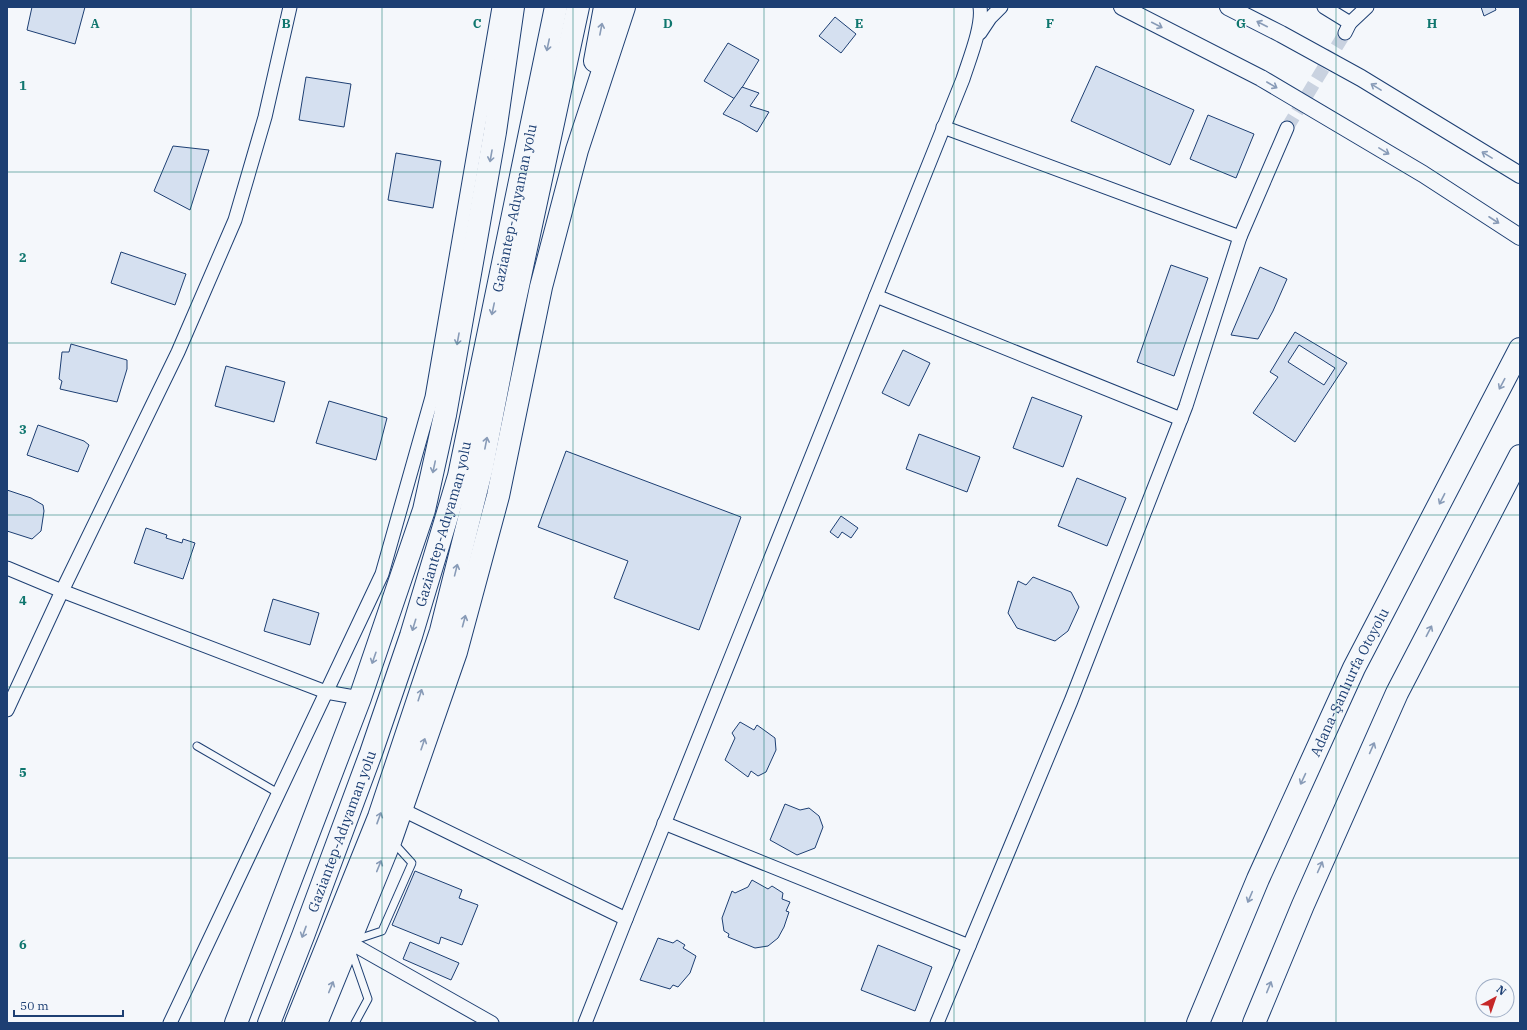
<svg xmlns="http://www.w3.org/2000/svg" width="1527" height="1030" viewBox="0 0 1527 1030" font-family="'IBM Plex Serif',serif">
<style>
.building{fill:#d5e0f0;stroke:#1d3f73;fill-rule:evenodd}
.lines{fill:none;stroke-linecap:round;stroke-linejoin:round}
.minor-tunnel{stroke:#c9d2e0;stroke-width:13;stroke-dasharray:13 6;stroke-linecap:butt}
.service-casing{stroke:#1d3f73;stroke-width:9}
.minor-casing{stroke:#1d3f73;stroke-width:15}
.tertiary-casing{stroke:#1d3f73;stroke-width:18}
.trunk-casing{stroke:#1d3f73;stroke-width:24}
.motorway-casing{stroke:#1d3f73;stroke-width:24}
.service{stroke:#f4f7fb;stroke-width:7}
.minor{stroke:#f4f7fb;stroke-width:13}
.tertiary{stroke:#f4f7fb;stroke-width:16}
.trunk{stroke:#f4f7fb;stroke-width:22}
.motorway{stroke:#f4f7fb;stroke-width:22}
.oneway{stroke:#889bb7}
.grid{fill:none;stroke:#0f766e;stroke-width:1;stroke-opacity:0.55}
.labels{text-anchor:middle;dominant-baseline:central;stroke-width:3;stroke-linejoin:round;paint-order:stroke}
.street-label{font-size:14px;fill:#1d3f73;stroke:#f4f7fb}
.grid-label{font-size:13px;text-anchor:middle;font-weight:bold;fill:#0f766e;stroke:#f4f7fb;stroke-width:3;stroke-linejoin:round;paint-order:stroke}
</style>
<rect width="100%" height="100%" fill="#f4f7fb"/>
<g class="building">
<polygon points="32,7 85,7 75,44 27,30"/>
<polygon points="1481,7 1495,7 1496,10 1484,16"/>
<polygon points="835,17 856,34 841,53 819,36"/>
<polygon points="728,43 759,60 735,99 704,81"/>
<polygon points="1096,66 1194,110 1170,165 1071,121"/>
<polygon points="306,77 351,84 344,127 299,120"/>
<polygon points="742,87 759,93 750,106 769,112 757,132 740,122 723,114"/>
<polygon points="1208,115 1254,134 1236,178 1190,159"/>
<polygon points="173,146 209,150 190,210 154,191"/>
<polygon points="396,153 441,161 433,208 388,200"/>
<polygon points="121,252 186,274 175,305 111,283"/>
<polygon points="1171,265 1208,278 1174,376 1137,362"/>
<polygon points="1260,267 1287,279 1273,311 1258,339 1231,335"/>
<path d="M1295 332 1347 363 1295 442 1253 413 1278 377 1270 372ZM1299 345 1335 368 1324 385 1288 362Z"/>
<polygon points="71,344 127,360 127,369 117,402 60,389 62,381 59,379 62,352 69,352"/>
<polygon points="903,350 930,363 909,406 882,393"/>
<polygon points="226,366 285,382 274,422 215,406"/>
<polygon points="1032,397 1082,416 1063,467 1013,448"/>
<polygon points="329,401 387,418 376,460 316,443"/>
<polygon points="38,425 84,441 89,445 78,472 27,455"/>
<polygon points="919,434 980,457 967,492 906,469"/>
<polygon points="566,451 741,517 699,630 614,598 628,561 538,527"/>
<polygon points="1077,478 1126,498 1107,546 1058,526"/>
<polygon points="7,490 31,498 43,505 44,511 41,531 32,539 7,531"/>
<polygon points="841,516 858,528 851,538 842,532 838,538 830,532"/>
<polygon points="146,528 167,535 166,538 182,543 183,539 195,543 183,579 134,563"/>
<polygon points="1033,577 1071,592 1079,607 1068,631 1055,641 1017,628 1008,613 1018,581 1026,585"/>
<polygon points="273,599 319,613 310,645 264,631"/>
<polygon points="740,722 754,730 757,725 775,738 776,750 766,772 758,776 751,771 748,777 725,760 735,738 732,733"/>
<polygon points="785,804 800,810 809,808 819,816 823,827 815,848 797,855 770,840"/>
<polygon points="415,871 462,890 459,898 478,905 462,945 441,937 439,944 392,925"/>
<polygon points="752,880 768,889 772,886 783,893 782,899 790,902 786,911 789,912 784,927 778,938 768,946 755,948 728,937 729,934 724,931 722,918 732,891 735,893 748,887"/>
<polygon points="658,938 673,943 677,940 685,945 683,948 696,956 690,973 678,987 673,985 670,989 640,980"/>
<polygon points="410,942 459,963 451,980 403,959"/>
<polygon points="878,945 932,967 915,1011 861,990"/>
</g>
<g class="lines">
<polyline class="minor-tunnel" points="1287,128 1345,33"/>
<defs>
<g id="service">
<polyline points="197,746 278,793"/>
<polyline points="355,940 382,931 412,863 393,842"/>
<polyline points="351,950 368,999 355,1023"/>
</g>
<g id="minor">
<polyline points="1324,7 1350,23"/>
<polyline points="980,33 990,18 1001,7"/>
<polyline points="1345,33 1350,23 1367,7"/>
<polyline points="943,127 1240,237"/>
<polyline points="876,296 1181,419"/>
<polyline points="7,568 62,591 326,692 360,698"/>
<polyline points="7,710 62,591 178,352 235,220 265,117 290,7"/>
<polyline points="401,809 626,919"/>
<polyline points="664,823 969,946"/>
<polyline points="349,942 492,1023"/>
<polyline points="170,1023 382,574 432,397 499,7"/>
<path d="M585 1023 626 919 963 79C969 60 983 26 980 7"/>
<polyline points="937,1023 1071,701 1186,406 1240,237 1287,128"/>
</g>
<g id="tertiary">
<polyline points="1122,7 1261,78 1423,174 1520,237"/>
<polyline points="1228,7 1281,34 1361,78 1520,175"/>
</g>
<g id="trunk">
<polyline points="595,61 605,7"/>
<polyline points="236,1023 360,698 424,510 445,415 495,132 513,7"/>
<path id="s1" d="M269 1023 303 936 371 753 411 636 459 476 556 7"/>
<polyline points="296,1023 379,817 441,631 482,467 508,332 578,7"/>
<polyline points="316,1023 391,839 456,652 498,496 541,287 577,150 624,7"/>
</g>
<g id="motorway">
<path id="s2" d="M1198 1023 1258 879 1354 668 1520 349"/>
<polyline points="1254,1023 1303,905 1397,693 1520,456"/>
</g>
</defs>
<use href="#service" class="service-casing"/>
<use href="#minor" class="minor-casing"/>
<use href="#tertiary" class="tertiary-casing"/>
<use href="#trunk" class="trunk-casing"/>
<use href="#motorway" class="motorway-casing"/>
<use href="#service" class="service"/>
<use href="#minor" class="minor"/>
<use href="#tertiary" class="tertiary"/>
<use href="#trunk" class="trunk"/>
<use href="#motorway" class="motorway"/>
</g>
<defs><path id="oneway-shaft" d="M-6 0H5M1.5-3L5.5 0L1.5 3" fill="none" stroke-width="1.6" stroke-linecap="round" stroke-linejoin="round"/></defs>
<g class="oneway">
<use href="#oneway-shaft" transform="translate(1262 24) rotate(-153)"/>
<use href="#oneway-shaft" transform="translate(1157 25) rotate(27)"/>
<use href="#oneway-shaft" transform="translate(601 29) rotate(-79)"/>
<use href="#oneway-shaft" transform="translate(548 45) rotate(102)"/>
<use href="#oneway-shaft" transform="translate(1272 85) rotate(30)"/>
<use href="#oneway-shaft" transform="translate(1376 87) rotate(-148)"/>
<use href="#oneway-shaft" transform="translate(1384 151) rotate(31)"/>
<use href="#oneway-shaft" transform="translate(1487 155) rotate(-149)"/>
<use href="#oneway-shaft" transform="translate(491 156) rotate(100)"/>
<use href="#oneway-shaft" transform="translate(1494 220) rotate(33)"/>
<use href="#oneway-shaft" transform="translate(493 309) rotate(102)"/>
<use href="#oneway-shaft" transform="translate(458 339) rotate(100)"/>
<use href="#oneway-shaft" transform="translate(1502 384) rotate(118)"/>
<use href="#oneway-shaft" transform="translate(486 443) rotate(-79)"/>
<use href="#oneway-shaft" transform="translate(434 467) rotate(102)"/>
<use href="#oneway-shaft" transform="translate(1442 499) rotate(117)"/>
<use href="#oneway-shaft" transform="translate(456 570) rotate(-76)"/>
<use href="#oneway-shaft" transform="translate(464 621) rotate(-75)"/>
<use href="#oneway-shaft" transform="translate(414 625) rotate(107)"/>
<use href="#oneway-shaft" transform="translate(1429 631) rotate(-63)"/>
<use href="#oneway-shaft" transform="translate(374 658) rotate(109)"/>
<use href="#oneway-shaft" transform="translate(420 695) rotate(-72)"/>
<use href="#oneway-shaft" transform="translate(423 744) rotate(-71)"/>
<use href="#oneway-shaft" transform="translate(1372 748) rotate(-66)"/>
<use href="#oneway-shaft" transform="translate(1303 779) rotate(115)"/>
<use href="#oneway-shaft" transform="translate(379 818) rotate(-70)"/>
<use href="#oneway-shaft" transform="translate(379 866) rotate(-68)"/>
<use href="#oneway-shaft" transform="translate(1320 867) rotate(-66)"/>
<use href="#oneway-shaft" transform="translate(1250 897) rotate(113)"/>
<use href="#oneway-shaft" transform="translate(304 932) rotate(110)"/>
<use href="#oneway-shaft" transform="translate(331 987) rotate(-68)"/>
<use href="#oneway-shaft" transform="translate(1269 987) rotate(-68)"/>
</g>
<path class="grid" d="M191 7V1023M382 7V1023M573 7V1023M764 7V1023M954 7V1023M1145 7V1023M1336 7V1023M7 172H1520M7 343H1520M7 515H1520M7 687H1520M7 858H1520"/>
<g class="labels">
<g class="street-label">
<text stroke="none"><textPath href="#s1" startOffset="853">Gaziantep-Adıyaman yolu</textPath></text>
<text stroke="none"><textPath href="#s1" startOffset="529">Gaziantep-Adıyaman yolu</textPath></text>
<text stroke="none"><textPath href="#s2" startOffset="373">Adana-Şanlıurfa Otoyolu</textPath></text>
<text stroke="none"><textPath href="#s1" startOffset="205">Gaziantep-Adıyaman yolu</textPath></text>
</g>
</g>
<g class="grid-label">
<text x="95" y="28">A</text>
<text x="286" y="28">B</text>
<text x="477" y="28">C</text>
<text x="668" y="28">D</text>
<text x="859" y="28">E</text>
<text x="1050" y="28">F</text>
<text x="1241" y="28">G</text>
<text x="1432" y="28">H</text>
<text x="23" y="90">1</text>
<text x="23" y="262">2</text>
<text x="23" y="434">3</text>
<text x="23" y="605">4</text>
<text x="23" y="777">5</text>
<text x="23" y="949">6</text>
</g>
<rect width="1527" height="1030" fill="none" stroke="#1d3f73" stroke-width="16"/>
<g transform="translate(1495 998) rotate(40)"><circle r="19" fill="#f4f7fb" stroke="#9eadc5"/>
<path d="M0-3L7 15L0 10L-7 15Z" fill="#c62828"/>
<text y="-6" font-size="11" font-weight="bold" text-anchor="middle" fill="#1d3f73">N</text>
</g>
<path d="M14 1010v6h109v-6" fill="none" stroke="#1d3f73" stroke-width="2"/>
<text x="20" y="1010" font-size="12" fill="#1d3f73" stroke="#f4f7fb" stroke-width="3" paint-order="stroke">50 m</text>
</svg>
